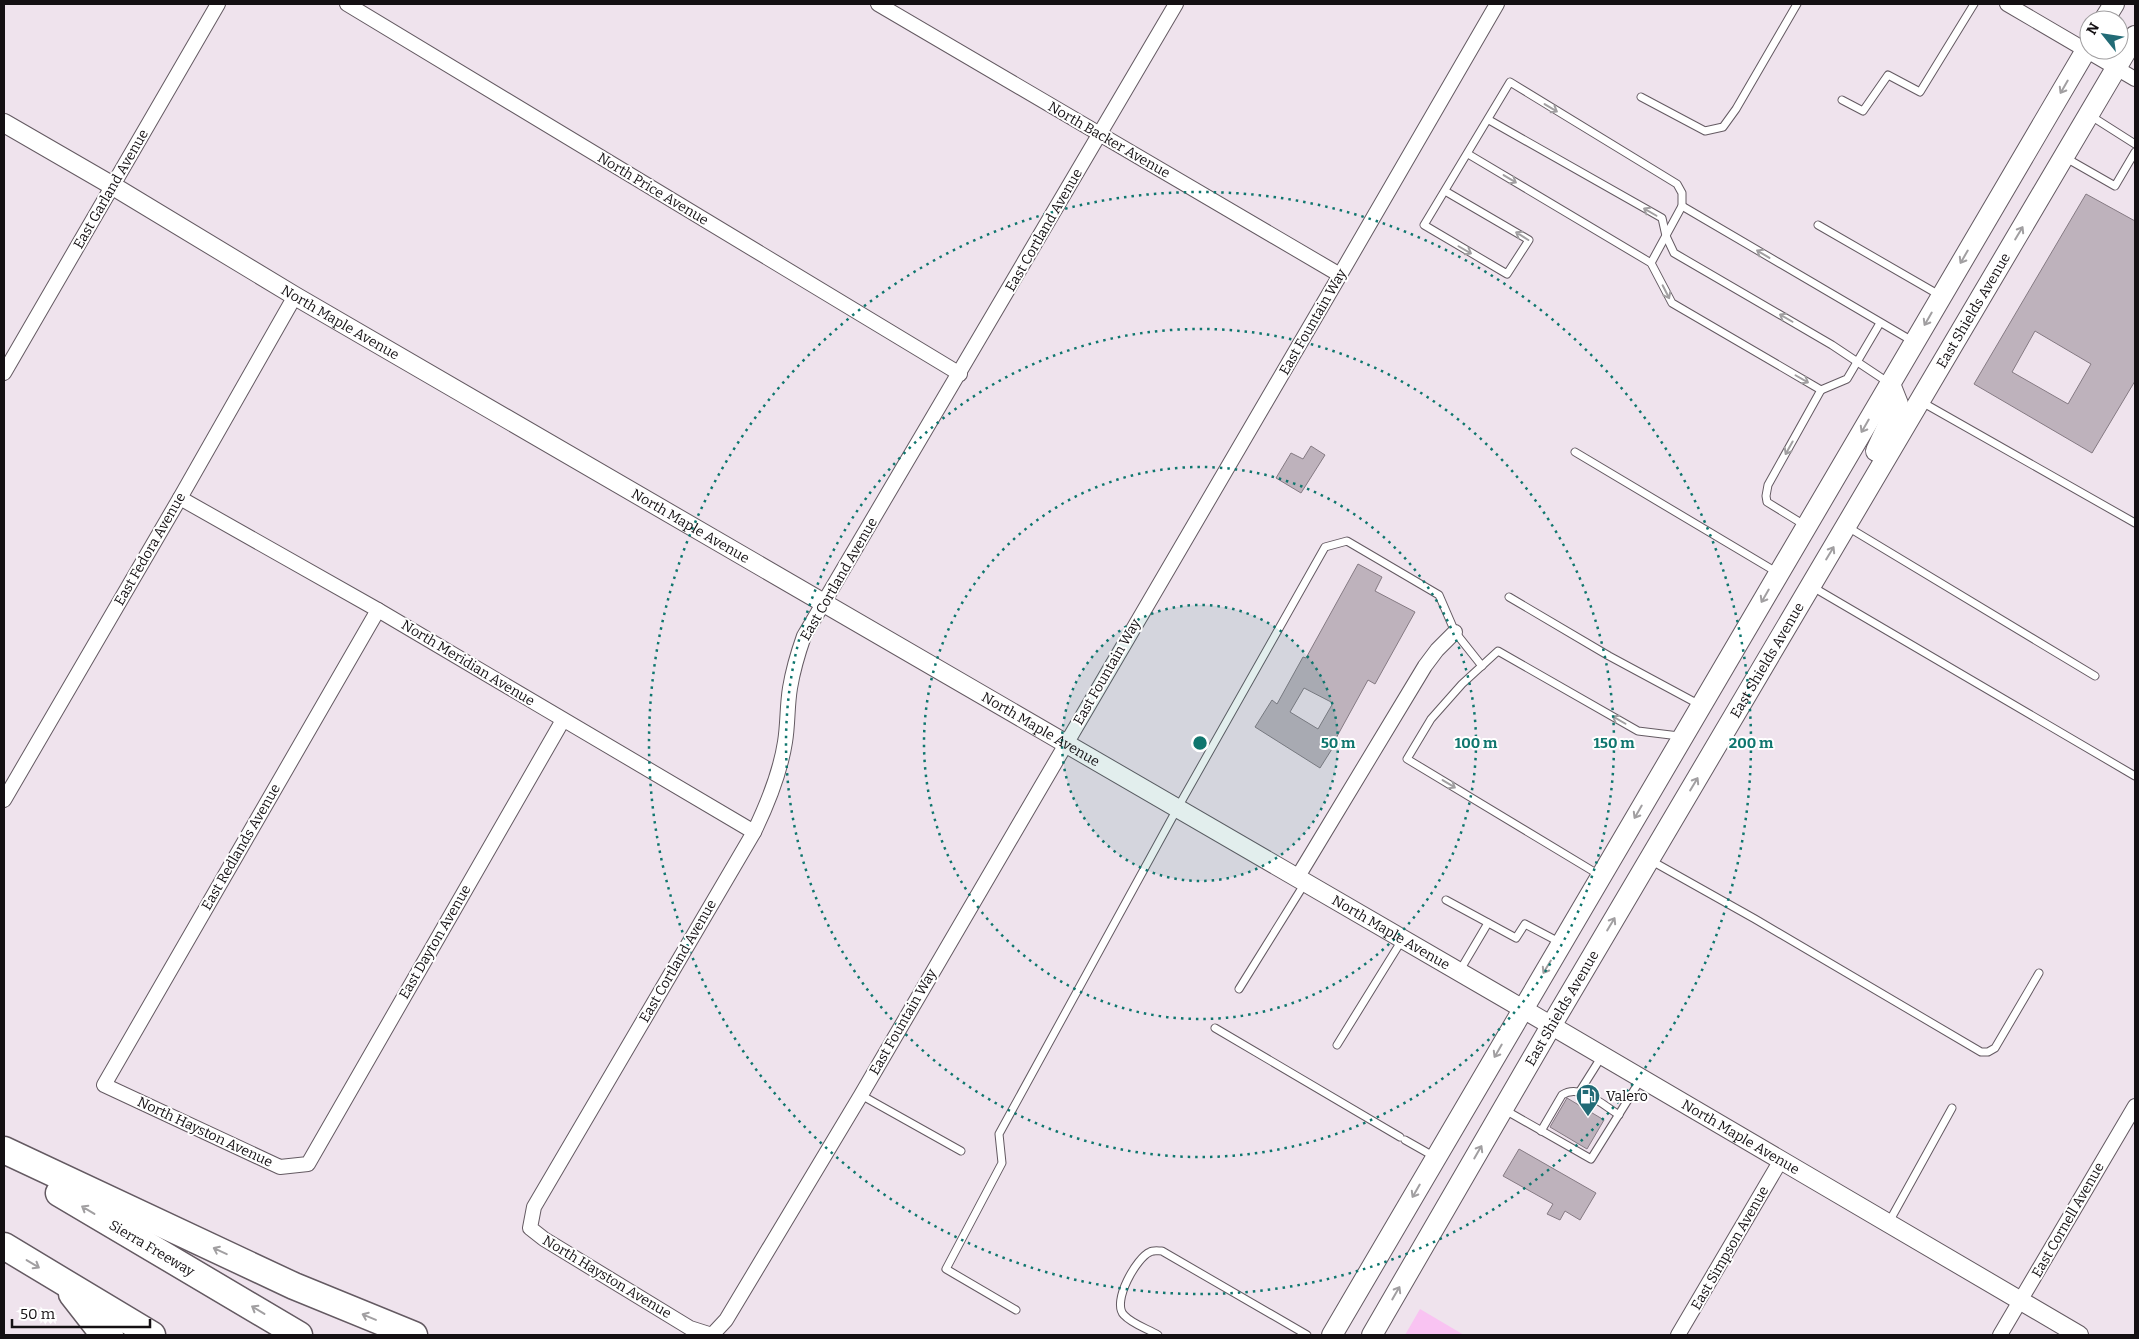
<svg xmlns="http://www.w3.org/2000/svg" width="2139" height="1339" viewBox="0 0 2139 1339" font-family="Bitter,serif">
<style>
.green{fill:#f9c3f2}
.building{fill:#beb2bc;stroke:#857a83;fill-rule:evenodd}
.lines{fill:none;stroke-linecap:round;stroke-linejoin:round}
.service-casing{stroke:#645a62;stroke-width:9}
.minor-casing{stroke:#645a62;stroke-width:16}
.tertiary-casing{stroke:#645a62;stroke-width:20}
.secondary-casing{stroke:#645a62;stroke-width:22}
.motorway-casing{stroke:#645a62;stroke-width:29}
.service{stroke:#fff;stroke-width:7}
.minor{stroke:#fff;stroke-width:14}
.tertiary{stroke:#fff;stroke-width:18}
.secondary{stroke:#fff;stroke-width:20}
.motorway{stroke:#fff;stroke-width:26}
.oneway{stroke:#a19fa1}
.ring{fill:none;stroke:#0f766e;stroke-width:2.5;stroke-dasharray:2.5 5}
.labels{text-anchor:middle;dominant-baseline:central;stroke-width:4;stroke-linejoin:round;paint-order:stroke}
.street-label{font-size:14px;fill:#141013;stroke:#fff}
.poi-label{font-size:14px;fill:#141013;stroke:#fff;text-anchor:start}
.centre{fill:#0f766e;stroke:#fff;stroke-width:2.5}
.ring-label{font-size:15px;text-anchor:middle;font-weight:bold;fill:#0f766e;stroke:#fff;stroke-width:4;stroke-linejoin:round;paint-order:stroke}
</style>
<rect width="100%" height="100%" fill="#efe3ed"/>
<polygon class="green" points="1420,1309 1464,1335 1405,1335"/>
<g class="building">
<path d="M2086 194 2135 221V381L2092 453 1974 384ZM2035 331 2091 364 2068 404 2012 372Z"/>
<polygon points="1311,446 1325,455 1301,493 1276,478 1291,453 1303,459"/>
<path d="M1358 564 1382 577 1375 591 1415 612 1375 684 1368 680 1335 740 1337 741 1320 768 1255 727 1272 700 1277 704 1303 657 1306 658ZM1304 688 1333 703 1318 729 1290 712Z"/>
<polygon points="1567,1098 1604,1120 1587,1149 1550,1127"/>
<polygon points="1519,1149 1596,1193 1580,1220 1565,1211 1560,1220 1547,1214 1553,1204 1503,1176"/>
</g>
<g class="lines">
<defs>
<g id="service">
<polyline points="1641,97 1705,131 1723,127 1736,109 1797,4"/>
<polyline points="1842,100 1863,111 1888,75 1920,92 1974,4"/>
<polyline points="2091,116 2135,144"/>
<polyline points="1489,120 1662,218 1666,236 1674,253 1832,345 1889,383"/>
<polyline points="1468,154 1651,263 1672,303 1821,390 1847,379 1880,323"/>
<polyline points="2066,158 2115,186 2135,152"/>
<polyline points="1445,191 1529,240 1507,274 1424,225 1510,82 1677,184 1682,193 1682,206 1651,263"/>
<polyline points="1682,206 1914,342"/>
<polyline points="1818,225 1941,296"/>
<polyline points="1920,401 2135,523"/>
<polyline points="1575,452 1778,573"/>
<polyline points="1806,526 1767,502 1766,496 1768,485 1821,390"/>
<polyline points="1846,526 2095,676"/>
<polyline points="1811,586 2135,776"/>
<polyline points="1509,597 1609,656 1700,705"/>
<polyline points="1650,860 1755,919 1981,1052 1988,1052 1995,1048 2039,973"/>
<polyline points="1601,876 1407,759 1431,719 1462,684 1498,651 1638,731 1679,736"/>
<polyline points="1446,900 1516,938 1525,924 1561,943"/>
<polyline points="1459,972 1488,923"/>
<polyline points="1239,989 1305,883"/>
<polyline points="1215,1028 1400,1137"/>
<polyline points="1337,1045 1402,940"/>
<polyline points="1580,1091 1602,1056"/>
<polyline points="861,1095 961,1151"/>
<polyline points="1505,1110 1591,1159 1641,1079"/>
<path d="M1541 1131 1562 1095C1580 1083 1603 1105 1619 1115"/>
<polyline points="1405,1140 1435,1157"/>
<polyline points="1889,1222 1952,1108"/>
<polyline points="1016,1310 946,1269 1002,1163 999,1134 1177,809 1325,547 1347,541 1439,595 1455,632 1482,666"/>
<path d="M1158 1335C1148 1329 1132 1324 1124 1315 1111 1302 1137 1257 1150 1252 1153 1250 1158 1251 1162 1251L1307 1335"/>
</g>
<g id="minor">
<polyline points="347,4 960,374"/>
<polyline points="878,4 1340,275"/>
<path d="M1176 4 804 636C798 653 793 670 790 688 787 706 788 724 785 742 780 774 768 803 754 832L534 1207 530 1228 544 1239 690 1328 712 1335 726 1320 861 1095 1340 275 1497 4"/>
<polyline points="2007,4 2135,79"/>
<polyline points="4,373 218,4"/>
<polyline points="180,498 378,610 754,832"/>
<polyline points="378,610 104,1085 280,1167 308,1164 563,720"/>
<polyline points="4,800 180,498 295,296"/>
<polyline points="1297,878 1425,666 1437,650 1455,632"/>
<polyline points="1678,1335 1781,1160"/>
<polyline points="2000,1335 2135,1106"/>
</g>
<g id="tertiary">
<path id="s1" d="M4 123 113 186 295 296 1506 999 2079 1335"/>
</g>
<g id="secondary">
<polyline points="2104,20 2114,4"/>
<polyline points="1876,451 1898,404 1890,384"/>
<polyline points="1332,1335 2089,45"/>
<path id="s2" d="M1372 1335 1551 1026 2135 36"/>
</g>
<g id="motorway">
<polyline points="4,1150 294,1286 414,1335"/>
<path id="s3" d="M59 1193 299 1335"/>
<polyline points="4,1246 152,1335"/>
<polyline points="72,1294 97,1326 110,1335"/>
</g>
</defs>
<use href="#service" class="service-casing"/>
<use href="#minor" class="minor-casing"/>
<use href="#tertiary" class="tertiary-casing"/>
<use href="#secondary" class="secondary-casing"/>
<use href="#motorway" class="motorway-casing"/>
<use href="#service" class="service"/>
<use href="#minor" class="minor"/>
<use href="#tertiary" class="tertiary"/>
<use href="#secondary" class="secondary"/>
<use href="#motorway" class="motorway"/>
</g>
<defs><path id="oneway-shaft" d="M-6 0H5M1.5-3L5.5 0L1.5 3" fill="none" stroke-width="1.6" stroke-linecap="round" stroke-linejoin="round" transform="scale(1.25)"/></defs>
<g class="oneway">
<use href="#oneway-shaft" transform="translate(2064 87) rotate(120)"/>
<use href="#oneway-shaft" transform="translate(1551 108) rotate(31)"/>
<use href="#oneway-shaft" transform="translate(1510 179) rotate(31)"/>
<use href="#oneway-shaft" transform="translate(1650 212) rotate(-150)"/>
<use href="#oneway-shaft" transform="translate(2019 233) rotate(-59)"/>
<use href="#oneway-shaft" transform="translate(1522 236) rotate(-148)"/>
<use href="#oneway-shaft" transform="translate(1465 250) rotate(30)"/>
<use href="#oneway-shaft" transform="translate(1763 254) rotate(-149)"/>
<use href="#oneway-shaft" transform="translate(1964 257) rotate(120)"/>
<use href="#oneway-shaft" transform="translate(1666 292) rotate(63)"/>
<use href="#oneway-shaft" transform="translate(1786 318) rotate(-150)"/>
<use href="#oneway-shaft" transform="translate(1928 319) rotate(120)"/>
<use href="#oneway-shaft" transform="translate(1802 379) rotate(30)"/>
<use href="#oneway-shaft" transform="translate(1865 426) rotate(120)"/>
<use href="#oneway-shaft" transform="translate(1789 448) rotate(119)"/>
<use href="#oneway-shaft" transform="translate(1830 553) rotate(-59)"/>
<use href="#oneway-shaft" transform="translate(1765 596) rotate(120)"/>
<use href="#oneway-shaft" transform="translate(1619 720) rotate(-150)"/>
<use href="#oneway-shaft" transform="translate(1449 784) rotate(31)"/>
<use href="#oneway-shaft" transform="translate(1694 784) rotate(-59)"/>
<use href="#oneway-shaft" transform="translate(1638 812) rotate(120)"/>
<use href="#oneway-shaft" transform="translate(1611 924) rotate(-59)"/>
<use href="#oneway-shaft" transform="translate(1547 967) rotate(121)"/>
<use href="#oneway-shaft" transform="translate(1498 1051) rotate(120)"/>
<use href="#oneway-shaft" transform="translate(1478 1152) rotate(-60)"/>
<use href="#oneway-shaft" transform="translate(1416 1191) rotate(120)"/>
<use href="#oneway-shaft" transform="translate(88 1210) rotate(-149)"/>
<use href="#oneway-shaft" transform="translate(220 1251) rotate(-155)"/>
<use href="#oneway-shaft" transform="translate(33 1264) rotate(31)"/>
<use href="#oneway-shaft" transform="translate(1396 1293) rotate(-60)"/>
<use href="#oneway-shaft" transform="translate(258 1310) rotate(-149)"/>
<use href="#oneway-shaft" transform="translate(369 1317) rotate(-157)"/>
</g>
<circle cx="1200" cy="743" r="138" fill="#0f766e" fill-opacity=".12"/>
<g class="ring">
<circle cx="1200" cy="743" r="138"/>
<circle cx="1200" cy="743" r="276"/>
<circle cx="1200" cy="743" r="414"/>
<circle cx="1200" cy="743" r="551"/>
</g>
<defs>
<symbol id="fuel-pin" viewBox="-11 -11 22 30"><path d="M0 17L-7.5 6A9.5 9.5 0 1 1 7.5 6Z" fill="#226b76" stroke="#fff"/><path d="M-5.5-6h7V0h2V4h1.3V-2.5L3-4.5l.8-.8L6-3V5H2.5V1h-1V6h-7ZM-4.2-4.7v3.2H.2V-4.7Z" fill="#fff"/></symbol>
</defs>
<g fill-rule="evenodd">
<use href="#fuel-pin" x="1574" y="1082" width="28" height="38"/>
</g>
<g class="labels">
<g class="street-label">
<text transform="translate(1109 140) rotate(30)">North Backer Avenue</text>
<text transform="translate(111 189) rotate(-60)">East Garland Avenue</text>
<text transform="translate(653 189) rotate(31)">North Price Avenue</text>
<text transform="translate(1044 230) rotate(-60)">East Cortland Avenue</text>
<text stroke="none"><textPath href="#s2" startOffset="1188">East Shields Avenue</textPath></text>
<text transform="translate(1313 322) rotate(-60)">East Fountain Way</text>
<text stroke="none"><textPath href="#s1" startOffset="391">North Maple Avenue</textPath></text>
<text stroke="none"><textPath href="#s1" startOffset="796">North Maple Avenue</textPath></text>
<text transform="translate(150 549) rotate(-60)">East Fedora Avenue</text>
<text transform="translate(839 579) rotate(-60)">East Cortland Avenue</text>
<text stroke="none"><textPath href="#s2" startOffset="782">East Shields Avenue</textPath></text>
<text transform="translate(468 663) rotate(31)">North Meridian Avenue</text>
<text transform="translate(1107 672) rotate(-60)">East Fountain Way</text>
<text stroke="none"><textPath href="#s1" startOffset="1201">North Maple Avenue</textPath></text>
<text transform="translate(241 847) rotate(-60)">East Redlands Avenue</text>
<text stroke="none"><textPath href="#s1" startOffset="1606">North Maple Avenue</textPath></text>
<text transform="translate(435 942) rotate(-60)">East Dayton Avenue</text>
<text transform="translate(678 961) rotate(-60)">East Cortland Avenue</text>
<text stroke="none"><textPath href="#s2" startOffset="378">East Shields Avenue</textPath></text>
<text transform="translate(903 1022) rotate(-60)">East Fountain Way</text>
<text transform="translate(205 1132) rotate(25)">North Hayston Avenue</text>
<text stroke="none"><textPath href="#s1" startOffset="2011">North Maple Avenue</textPath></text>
<text transform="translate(2068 1220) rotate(-60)">East Cornell Avenue</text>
<text stroke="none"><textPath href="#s3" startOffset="108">Sierra Freeway</textPath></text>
<text transform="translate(1730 1248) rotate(-60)">East Simpson Avenue</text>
<text transform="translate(607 1277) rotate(31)">North Hayston Avenue</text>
</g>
<g class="poi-label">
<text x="1606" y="1096">Valero</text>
</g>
</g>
<circle cx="1200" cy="743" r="8" class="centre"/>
<g class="ring-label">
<text x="1338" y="748">50 m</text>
<text x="1476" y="748">100 m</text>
<text x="1614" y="748">150 m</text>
<text x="1751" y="748">200 m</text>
</g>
<rect width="2139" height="1339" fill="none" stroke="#141013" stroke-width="10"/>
<g transform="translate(2104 35) rotate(300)"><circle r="24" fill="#ffffff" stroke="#a19fa1"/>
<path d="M0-4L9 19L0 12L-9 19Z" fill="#226b76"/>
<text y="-8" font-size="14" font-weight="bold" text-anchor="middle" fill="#141013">N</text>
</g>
<path d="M12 1319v8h138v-8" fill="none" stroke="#141013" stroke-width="2.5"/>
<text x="20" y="1319" font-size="15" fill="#141013" stroke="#ffffff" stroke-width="4" paint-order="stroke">50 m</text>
</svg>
